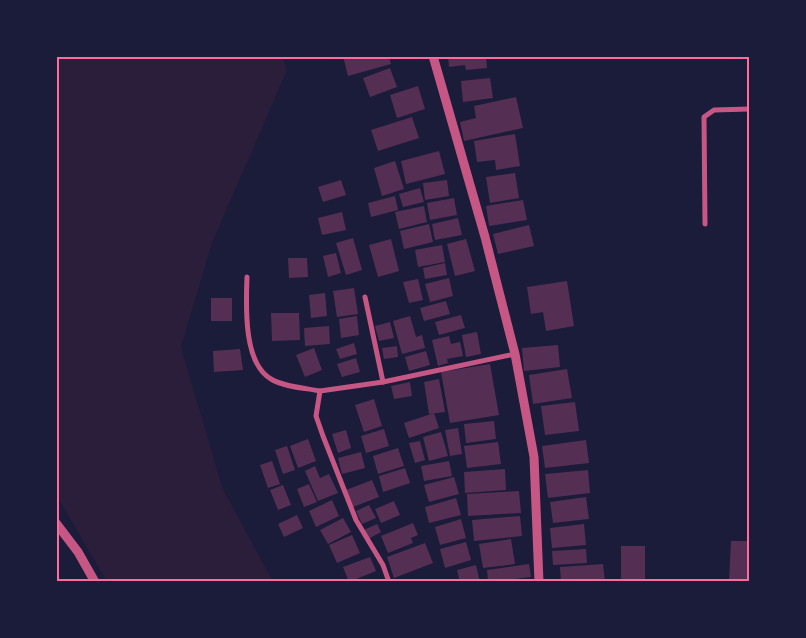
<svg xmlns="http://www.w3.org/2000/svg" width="806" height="638" viewBox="0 0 806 638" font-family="'Varela Round',sans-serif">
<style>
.green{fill:#2a1e3b}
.building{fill:#542f53}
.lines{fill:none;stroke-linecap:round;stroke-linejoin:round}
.minor{stroke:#c65784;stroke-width:5}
.tertiary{stroke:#c65784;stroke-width:9}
.neatline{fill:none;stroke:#ff6b9d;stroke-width:2}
</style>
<rect width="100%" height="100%" fill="#1b1b3a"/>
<polygon class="green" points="56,56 282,56 287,70 212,243 181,347 222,487 273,582 107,582 56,494"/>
<g class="building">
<polygon points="343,56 389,56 391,64 348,76"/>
<polygon points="448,56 486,56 487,68 466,70 465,65 449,67"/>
<polygon points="390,68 397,87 370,97 363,78"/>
<polygon points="490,78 493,98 463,102 461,81"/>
<polygon points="418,86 425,109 397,118 390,95"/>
<polygon points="516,97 523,128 464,141 460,122 476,118 474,106"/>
<polygon points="412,117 419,138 378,151 371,130"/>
<polygon points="515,134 520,166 496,170 495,160 477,162 474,141"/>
<polygon points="439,151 445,174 406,184 401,161"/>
<polygon points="395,161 404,189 382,196 374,168"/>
<polygon points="515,173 519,198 490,203 486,177"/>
<polygon points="341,180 346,195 323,202 318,187"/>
<polygon points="447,180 449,196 425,200 423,183"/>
<polygon points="420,188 424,202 403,207 399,194"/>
<polygon points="395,196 398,210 371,217 368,203"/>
<polygon points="454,198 457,215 430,220 427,203"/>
<polygon points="523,200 527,220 489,226 486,206"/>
<polygon points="424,206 427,222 399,229 395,212"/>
<polygon points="342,212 346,230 322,235 318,218"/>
<polygon points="458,218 462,235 435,240 432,224"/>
<polygon points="429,224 433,242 404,249 400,231"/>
<polygon points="529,225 534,246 498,254 493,234"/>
<polygon points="353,238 362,270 346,275 336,243"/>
<polygon points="391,239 399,271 378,277 369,245"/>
<polygon points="466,239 475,271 455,276 447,244"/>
<polygon points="442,245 445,262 418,267 415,250"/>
<polygon points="336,253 341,273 328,277 323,256"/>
<polygon points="288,258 307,258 308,277 289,278"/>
<polygon points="445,263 447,275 425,279 423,268"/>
<polygon points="449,278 453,296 430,302 425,284"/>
<polygon points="418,279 423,300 409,303 403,282"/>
<polygon points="567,281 574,326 546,331 543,312 531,314 527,287"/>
<polygon points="354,288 358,314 337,317 333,291"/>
<polygon points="325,293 327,316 311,318 309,295"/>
<rect x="211" y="298" width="21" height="23"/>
<polygon points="446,301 450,314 424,321 420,308"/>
<polygon points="271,313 299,313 300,340 272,341"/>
<polygon points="461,315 465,328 439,335 435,322"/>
<polygon points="357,316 359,335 341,338 339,319"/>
<polygon points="410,316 416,337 422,335 425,348 402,354 393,321"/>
<polygon points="390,322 394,338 379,341 375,326"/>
<polygon points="329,326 330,344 305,346 304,328"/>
<polygon points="477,332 481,354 466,357 462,335"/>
<polygon points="449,336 451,344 460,342 463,356 447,359 448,363 438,366 432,340"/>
<polygon points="354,343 357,354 340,359 336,349"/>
<polygon points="558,345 560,367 524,371 522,348"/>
<polygon points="397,346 398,357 384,359 382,348"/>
<polygon points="314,348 322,370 305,377 296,355"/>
<polygon points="240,349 243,370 214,372 213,351"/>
<polygon points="426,351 430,365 409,371 405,357"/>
<polygon points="356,358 360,372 342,377 337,364"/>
<polygon points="490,364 499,415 450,423 441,372"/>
<polygon points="567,369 572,398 533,404 529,375"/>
<polygon points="439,379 445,412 429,414 424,382"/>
<polygon points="410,382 412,396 394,399 391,386"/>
<polygon points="374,399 382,426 364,432 355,405"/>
<polygon points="575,402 579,431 545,435 541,406"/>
<polygon points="434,413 439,428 409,438 404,423"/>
<polygon points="494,421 496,439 466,443 464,424"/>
<polygon points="458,428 462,454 450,456 445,430"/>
<polygon points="384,429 389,446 366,453 361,436"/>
<polygon points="346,430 351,448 338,453 332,434"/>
<polygon points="441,432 448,456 429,461 423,437"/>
<polygon points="308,439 316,461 298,468 290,446"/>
<polygon points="586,440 589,463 545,468 542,446"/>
<polygon points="420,441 425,460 415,463 409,443"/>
<polygon points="498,442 501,464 467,468 464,446"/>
<polygon points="287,446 295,470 283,474 275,450"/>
<polygon points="398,448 404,466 378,474 373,456"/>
<polygon points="361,452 365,468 342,474 338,458"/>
<polygon points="272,461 280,484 268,488 260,465"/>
<polygon points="449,461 452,476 424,481 421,466"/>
<polygon points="315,466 320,478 329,474 338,493 318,501 305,471"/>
<polygon points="405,468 410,483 383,492 379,476"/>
<polygon points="505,469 506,490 465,493 464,472"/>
<polygon points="588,470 590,493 548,498 545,474"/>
<polygon points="454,477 459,494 429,502 424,485"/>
<polygon points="372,480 379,497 353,507 346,490"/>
<polygon points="309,484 317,502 304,507 297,489"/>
<polygon points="283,485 291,505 278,510 270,490"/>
<polygon points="519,491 521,513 468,516 467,494"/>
<polygon points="586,497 589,519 553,523 550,502"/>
<polygon points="456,498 461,515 429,523 425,507"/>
<polygon points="332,500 339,516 316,527 309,511"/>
<polygon points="394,501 400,515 381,523 375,509"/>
<polygon points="369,505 376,518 362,524 356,511"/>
<polygon points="297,515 303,528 284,537 278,524"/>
<polygon points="520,516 522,536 474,541 472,520"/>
<polygon points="343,518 351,532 328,544 320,530"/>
<polygon points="461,519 466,538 440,545 435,527"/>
<polygon points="413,523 418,535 411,538 413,543 388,553 381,536"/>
<polygon points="377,524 381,532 368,539 364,530"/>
<polygon points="584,524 586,545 552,548 550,528"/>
<polygon points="352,535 360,553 337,563 329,545"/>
<polygon points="511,539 515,564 483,568 479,544"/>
<polygon points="731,541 750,541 750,582 729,581"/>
<polygon points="466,542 471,560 445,568 440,549"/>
<polygon points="425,543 433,563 394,578 387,557"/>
<rect x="621" y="546" width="24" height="34"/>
<polygon points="586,549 587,563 553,565 552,551"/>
<polygon points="370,557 376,571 349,582 343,567"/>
<polygon points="529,564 531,577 488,582 487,570"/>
<polygon points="603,564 605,582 561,582 560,567"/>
<polygon points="476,565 480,582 460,582 457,570"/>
</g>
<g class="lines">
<g class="minor">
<polyline points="705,224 704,117 714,110 750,109"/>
<path d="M247 277C246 305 243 363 271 379 284 387 305 388 320 391"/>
<polyline points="365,297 383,382"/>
<polyline points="389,582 383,565 356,520 323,436 316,416 320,391 383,382 515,354"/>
</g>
<g class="tertiary">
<polyline points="433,56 485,237 515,354 534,457 539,582"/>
<polyline points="56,523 78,552 95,582"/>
</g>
</g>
<rect width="806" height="638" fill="none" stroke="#1b1b3a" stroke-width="115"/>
<rect x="58" y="58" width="690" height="522" class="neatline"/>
</svg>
